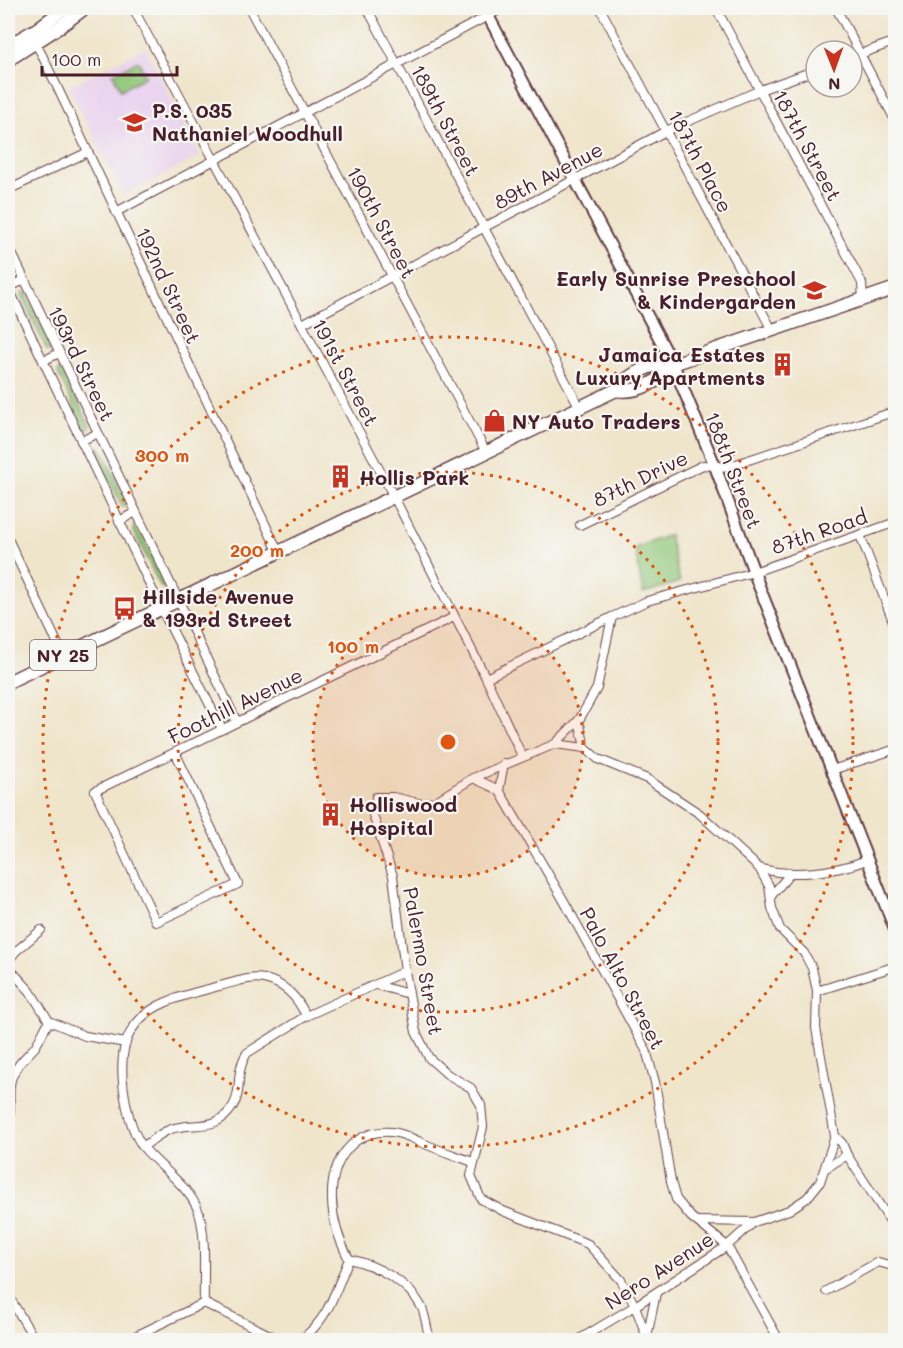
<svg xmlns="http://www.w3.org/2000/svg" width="903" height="1348" viewBox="0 0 903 1348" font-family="Mali,sans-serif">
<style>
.built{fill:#e9d2ee}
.grass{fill:#93c97c;stroke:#6e7454;stroke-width:1.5}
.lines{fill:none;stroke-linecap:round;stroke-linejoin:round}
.minor-casing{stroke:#633d43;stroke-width:10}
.tertiary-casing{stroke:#633d43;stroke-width:14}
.primary-casing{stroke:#633d43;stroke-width:15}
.minor{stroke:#fff;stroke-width:8}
.tertiary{stroke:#fff;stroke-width:10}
.primary{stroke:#fff;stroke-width:12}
.ring{fill:none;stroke:#e0560e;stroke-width:3;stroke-dasharray:3 6}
.labels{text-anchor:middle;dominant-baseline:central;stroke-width:4.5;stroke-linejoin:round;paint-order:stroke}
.shield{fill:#f6f6f2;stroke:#7e6067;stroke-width:1.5}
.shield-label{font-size:18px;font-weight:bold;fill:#4a1f2b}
.poi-label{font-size:20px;font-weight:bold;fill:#4a1f2b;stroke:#f6f6f2;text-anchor:start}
.street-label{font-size:20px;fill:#4a1f2b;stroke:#f6f6f2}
.centre{fill:#e0560e;stroke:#f6f6f2;stroke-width:3}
.ring-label{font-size:18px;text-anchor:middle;font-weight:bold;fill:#e0560e;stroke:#f6f6f2;stroke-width:4.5;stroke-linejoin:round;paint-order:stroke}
</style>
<rect width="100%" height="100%" fill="#f6f6f2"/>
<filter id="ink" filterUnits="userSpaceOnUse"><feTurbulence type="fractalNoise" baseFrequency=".0167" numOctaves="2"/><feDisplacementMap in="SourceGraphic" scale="12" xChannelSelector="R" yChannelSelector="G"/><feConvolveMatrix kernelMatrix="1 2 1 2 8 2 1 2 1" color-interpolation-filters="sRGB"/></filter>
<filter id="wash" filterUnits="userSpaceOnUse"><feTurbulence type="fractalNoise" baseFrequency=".008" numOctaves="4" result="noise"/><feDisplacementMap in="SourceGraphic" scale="24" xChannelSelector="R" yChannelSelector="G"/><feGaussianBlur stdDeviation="1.35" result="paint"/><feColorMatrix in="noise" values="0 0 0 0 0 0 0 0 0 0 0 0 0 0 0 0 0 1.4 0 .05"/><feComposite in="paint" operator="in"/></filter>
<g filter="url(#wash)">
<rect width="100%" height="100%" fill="#efe5cb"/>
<polygon class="built" points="145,48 200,156 124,195 68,87"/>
<g class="grass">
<polygon points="138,61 146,76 121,90 113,74"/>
<polygon points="25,292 52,347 51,351 47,350 21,295 22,293"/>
<polygon points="62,369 90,426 88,430 84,428 58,373 59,370"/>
<polygon points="96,447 101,448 127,503 125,507 122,506 95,450"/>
<polygon points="134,526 138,527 165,582 162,584 164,588 160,586 133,529"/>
<polygon points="669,535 680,582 643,593 635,548"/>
</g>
</g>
<g filter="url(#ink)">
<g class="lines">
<defs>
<g id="minor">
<polyline points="133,8 394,497 486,678 522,756"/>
<polyline points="249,8 486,452"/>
<polyline points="367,8 580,408"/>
<polyline points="600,8 772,330"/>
<polyline points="716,8 862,283 863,301"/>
<polyline points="836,8 896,122"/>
<polyline points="34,41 41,53 278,551"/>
<polyline points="852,57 896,41"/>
<polyline points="8,190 88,152"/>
<polyline points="116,212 503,8"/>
<polyline points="8,245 237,722"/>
<polyline points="8,287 161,608 222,729"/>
<polyline points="8,288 24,280"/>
<polyline points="302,324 666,131 760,90 816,70"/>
<polyline points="43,361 59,353"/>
<polyline points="81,441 98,433"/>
<polyline points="119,521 136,512"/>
<polyline points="580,525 703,465 727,467 896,411"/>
<polyline points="860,535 896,629"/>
<polyline points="8,539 63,655"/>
<polyline points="486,678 612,617"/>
<polyline points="579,720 585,748"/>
<polyline points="555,744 585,748 598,759 647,779 700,814 759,868 769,886 772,908 780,929 804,953 812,968 817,991 816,1028 819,1045 835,1136 842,1143 847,1155 894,1227 896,1246"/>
<polyline points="175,752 238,884 156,922 95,791 454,617"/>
<polyline points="832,770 896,749"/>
<polyline points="473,778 499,790 564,901 646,1050 655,1082 671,1182 676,1199 691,1217 727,1246 779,1340"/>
<polyline points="499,790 504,763"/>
<path d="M759 868C792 878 835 872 867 860"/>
<polyline points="771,896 790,874"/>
<polyline points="8,962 15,952 41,930"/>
<polyline points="8,967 30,991 49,1021 85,1036 126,1043"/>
<polyline points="376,985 409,994"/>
<polyline points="817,991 890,968 896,963"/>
<path d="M8 1125C13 1108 6 1092 12 1077 17 1064 26 1057 35 1047 40 1039 44 1030 49 1021"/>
<path d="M143 1147C152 1140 160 1133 171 1129 194 1121 217 1133 233 1106 243 1091 234 1073 247 1053L306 1016 405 971"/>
<polyline points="826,1168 847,1155"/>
<polyline points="698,1221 754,1222"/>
<path d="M349 1259C330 1224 320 1169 356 1141 366 1134 379 1131 391 1132 404 1133 413 1139 425 1144 441 1151 457 1156 473 1162"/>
<path d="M349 1259C376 1265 409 1282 422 1308 426 1318 427 1330 430 1340"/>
<polyline points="896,1275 896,1293"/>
<polyline points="826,1291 878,1262 896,1267"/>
<polyline points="8,1295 35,1340"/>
<path d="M204 1303C203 1276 207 1239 199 1213 191 1187 159 1167 143 1147 126 1124 117 1069 126 1042 140 1002 184 996 219 986 234 983 249 976 264 979 284 983 298 998 306 1016"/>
<polyline points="647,1337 656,1293"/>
<polyline points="127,1340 204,1303 280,1340"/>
<polyline points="285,1340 290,1338 296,1340"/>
<path d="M300 1340C329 1320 335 1291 349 1259"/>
<polyline points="578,1340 635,1306 727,1246 754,1222 789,1210 807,1198 820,1182 835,1136"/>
<polyline points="648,1340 635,1306 621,1280 588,1244 503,1211 481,1199 471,1176 483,1127 481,1105 471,1088 447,1074 429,1058 416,1032 405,971 393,876 373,815 376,797 393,797 423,804 436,801 473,778 555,744 579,720 597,688 612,617 647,601 754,572 896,522"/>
</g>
<polyline id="tertiary" points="484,8 673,364 715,466 759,586 896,932"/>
<g id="primary">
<polyline points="8,46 37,29 65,8"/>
<polyline points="8,60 58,28 85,8"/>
<path d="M616 390C636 394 663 381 673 364"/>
<path d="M8 682 616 390C628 374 653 362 673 364L896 288"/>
</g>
</defs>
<use href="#minor" class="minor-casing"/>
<use href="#tertiary" class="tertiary-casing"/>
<use href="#primary" class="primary-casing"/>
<use href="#minor" class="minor"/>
<use href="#tertiary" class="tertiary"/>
<use href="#primary" class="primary"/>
</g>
</g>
<circle cx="448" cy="742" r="135" fill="#e0560e" fill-opacity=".12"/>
<g class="ring">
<circle cx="448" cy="742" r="135"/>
<circle cx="448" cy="742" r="270"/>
<circle cx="448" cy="742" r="405"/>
</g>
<defs>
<symbol id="school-bare" viewBox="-9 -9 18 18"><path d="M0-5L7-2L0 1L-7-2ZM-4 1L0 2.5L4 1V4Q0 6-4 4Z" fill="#c8321e" stroke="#f6f6f2" stroke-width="2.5" paint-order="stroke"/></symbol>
<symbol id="building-bare" viewBox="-9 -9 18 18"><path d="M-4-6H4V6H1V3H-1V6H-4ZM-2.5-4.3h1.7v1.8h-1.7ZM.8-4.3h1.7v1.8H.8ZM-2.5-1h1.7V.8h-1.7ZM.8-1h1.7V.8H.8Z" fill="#c8321e" stroke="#f6f6f2" stroke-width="2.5" paint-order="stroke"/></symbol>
<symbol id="shop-bare" viewBox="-9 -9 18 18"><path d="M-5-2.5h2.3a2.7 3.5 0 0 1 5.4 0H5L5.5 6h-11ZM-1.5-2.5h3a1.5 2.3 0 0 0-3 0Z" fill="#c8321e" stroke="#f6f6f2" stroke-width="2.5" paint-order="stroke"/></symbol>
<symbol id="bus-bare" viewBox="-9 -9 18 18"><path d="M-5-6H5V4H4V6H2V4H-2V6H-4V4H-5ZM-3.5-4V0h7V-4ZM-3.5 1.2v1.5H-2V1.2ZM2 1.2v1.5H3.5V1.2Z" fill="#c8321e" stroke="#f6f6f2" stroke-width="2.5" paint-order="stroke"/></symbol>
</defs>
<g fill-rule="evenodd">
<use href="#school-bare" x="118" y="106" width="33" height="33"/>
<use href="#school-bare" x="798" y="274" width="33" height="33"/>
<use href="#building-bare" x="766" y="348" width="33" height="33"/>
<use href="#shop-bare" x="478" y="404" width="33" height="33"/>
<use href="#building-bare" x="324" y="460" width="33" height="33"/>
<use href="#bus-bare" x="108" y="592" width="33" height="33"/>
<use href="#building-bare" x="314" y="798" width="33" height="33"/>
</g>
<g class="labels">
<rect class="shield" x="30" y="640" width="66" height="30" rx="4.5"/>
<g class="shield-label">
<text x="63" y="655">NY 25</text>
</g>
<g class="poi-label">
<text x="152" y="110">P.S. 035<tspan x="152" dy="23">Nathaniel Woodhull</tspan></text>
<text x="796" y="278" text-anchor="end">Early Sunrise Preschool<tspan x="796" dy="23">&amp; Kindergarden</tspan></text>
<text x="765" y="354" text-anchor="end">Jamaica Estates<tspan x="765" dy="23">Luxury Apartments</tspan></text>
<text x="512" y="421">NY Auto Traders</text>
<text x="359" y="477">Hollis Park</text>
<text x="142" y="596">Hillside Avenue<tspan x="142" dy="23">&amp; 193rd Street</tspan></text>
<text x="349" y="804">Holliswood<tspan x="349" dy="23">Hospital</tspan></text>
</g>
<g class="street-label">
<text transform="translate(446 120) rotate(62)">189th Street</text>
<text transform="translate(808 145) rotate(62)">187th Street</text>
<text transform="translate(701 161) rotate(62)">187th Place</text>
<text transform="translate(548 175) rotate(-28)">89th Avenue</text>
<text transform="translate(382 222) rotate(62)">190th Street</text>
<text transform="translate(169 285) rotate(65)">192nd Street</text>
<text transform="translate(82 363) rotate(64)">193rd Street</text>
<text transform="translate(346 372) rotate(62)">191st Street</text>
<text transform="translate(734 470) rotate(69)">188th Street</text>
<text transform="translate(640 478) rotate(-26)">87th Drive</text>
<text transform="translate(819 531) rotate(-19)">87th Road</text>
<text transform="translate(235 705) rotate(-26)">Foothill Avenue</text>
<text transform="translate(424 961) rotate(80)">Palermo Street</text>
<text transform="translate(623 978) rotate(62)">Palo Alto Street</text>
<text transform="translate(659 1270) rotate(-33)">Nero Avenue</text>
</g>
</g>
<circle cx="448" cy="742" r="9" class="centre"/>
<g class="ring-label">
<text x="162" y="462">300 m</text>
<text x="257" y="557">200 m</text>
<text x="353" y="653">100 m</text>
</g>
<rect width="903" height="1348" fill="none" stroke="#f6f6f2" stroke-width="30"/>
<g transform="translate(834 69) rotate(179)"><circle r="28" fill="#f6f6f2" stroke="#b1a0a2" stroke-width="1.5"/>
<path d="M0-4.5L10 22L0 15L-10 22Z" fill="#c8321e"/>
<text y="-9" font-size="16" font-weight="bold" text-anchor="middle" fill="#4a1f2b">N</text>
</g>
<path d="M42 66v9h135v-9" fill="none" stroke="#4a1f2b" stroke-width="3"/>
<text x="51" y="66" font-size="18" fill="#4a1f2b" stroke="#f6f6f2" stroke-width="4.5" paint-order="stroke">100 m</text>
</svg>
